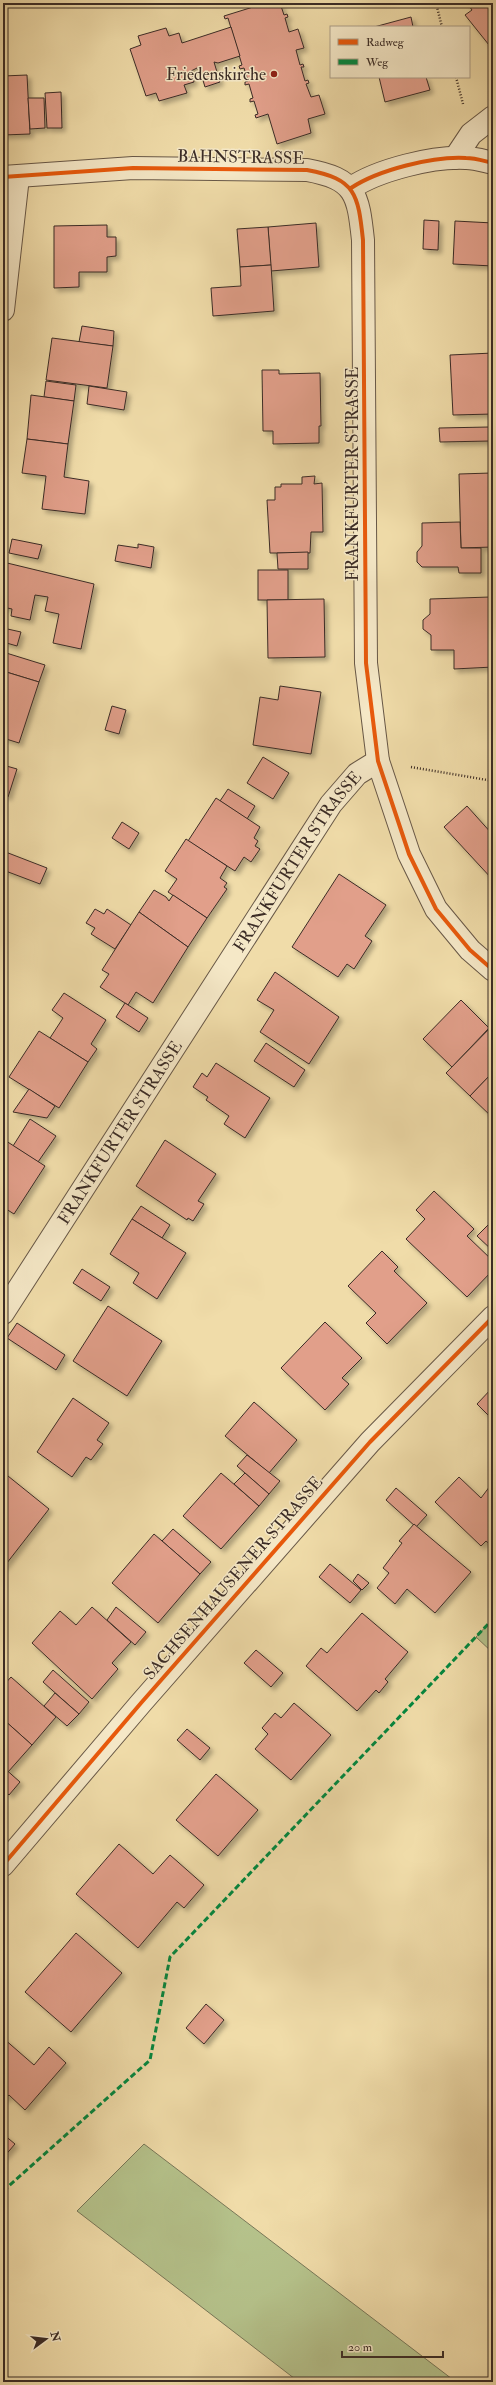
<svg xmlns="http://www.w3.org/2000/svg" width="496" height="2385" viewBox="0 0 496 2385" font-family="'IM FELL Double Pica',serif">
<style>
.green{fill:#b5c28b;stroke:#787758}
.building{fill:#e19f8a;stroke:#3b2c26;filter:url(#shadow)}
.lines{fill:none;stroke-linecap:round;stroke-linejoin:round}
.minor-casing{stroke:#685847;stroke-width:24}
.tertiary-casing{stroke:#685847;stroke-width:24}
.path{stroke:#3b2c26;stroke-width:2.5;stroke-dasharray:1 2;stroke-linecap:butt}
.minor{stroke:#f5e8c7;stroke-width:22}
.tertiary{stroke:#f5e8c7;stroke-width:22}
.quiet{stroke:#00873e;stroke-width:3;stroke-dasharray:6 3;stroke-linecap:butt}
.cycleway-casing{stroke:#f5e8c7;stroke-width:6}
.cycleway{stroke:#e8590c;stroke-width:4}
.poi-dot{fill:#8f2418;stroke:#f5e8c7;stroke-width:1.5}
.labels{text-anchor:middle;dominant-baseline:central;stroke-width:3;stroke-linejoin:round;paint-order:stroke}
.poi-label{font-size:17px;fill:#3b2c26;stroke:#f5e8c7;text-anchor:end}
.street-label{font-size:17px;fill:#3b2c26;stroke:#f5e8c7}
</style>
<defs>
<filter id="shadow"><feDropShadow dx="3.5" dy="3.5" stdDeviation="2" flood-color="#0004"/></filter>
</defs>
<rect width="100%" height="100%" fill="#f0dca9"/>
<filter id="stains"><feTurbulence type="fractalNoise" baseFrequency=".005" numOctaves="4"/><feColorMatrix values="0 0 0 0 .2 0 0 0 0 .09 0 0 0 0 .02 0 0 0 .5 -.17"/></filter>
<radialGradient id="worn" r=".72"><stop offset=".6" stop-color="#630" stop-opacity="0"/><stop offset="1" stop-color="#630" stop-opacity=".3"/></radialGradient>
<g class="green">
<polygon points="493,1619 493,1653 476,1637"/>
<polygon points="144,2144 456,2382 299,2382 77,2211"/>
</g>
<g class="building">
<polygon points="266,3 280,3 284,15 287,14 288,17 285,18 289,32 298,29 304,48 296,50 300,65 303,64 304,67 301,67 305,81 308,80 309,83 306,84 311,97 319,95 325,114 308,119 311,133 277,144 268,114 256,118 255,115 258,114 254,101 250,102 250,99 253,98 249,84 245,85 245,82 248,81 244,68 240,69 239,66 242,65 228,18 225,19 224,16"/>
<polygon points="467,3 493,3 493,50 465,15 472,10"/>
<polygon points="411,17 413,27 374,27"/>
<polygon points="231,27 240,56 218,63 214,62 220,82 205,87 199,67 191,71 194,82 184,85 187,93 159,101 156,93 146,96 130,49 141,45 138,36 166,28 169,36 179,33 182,43"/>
<polygon points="27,75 30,134 3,135 3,76"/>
<polygon points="379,77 426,77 430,90 385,102"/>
<polygon points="61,92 62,128 47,128 45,93"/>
<polygon points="28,98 44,98 45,128 30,129"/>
<polygon points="424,220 439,221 438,250 423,249"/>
<polygon points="455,221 493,223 493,266 453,264"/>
<polygon points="316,223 319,267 271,271 268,227"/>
<polygon points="107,225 107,237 116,237 116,256 107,257 107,272 79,272 79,287 54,288 54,226"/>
<polygon points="268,227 271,265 240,267 237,229"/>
<polygon points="271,265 274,311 213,316 211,288 241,286 240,267"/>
<polygon points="82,326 114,331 113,346 79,342"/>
<polygon points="52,338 113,346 107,388 46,380"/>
<polygon points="493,353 493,414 453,415 450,355"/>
<polygon points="262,370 279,370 279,374 320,373 321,426 319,426 319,443 273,444 273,431 263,431"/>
<polygon points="46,381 76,385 74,401 44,397"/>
<polygon points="89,386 127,392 124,410 87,404"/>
<polygon points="31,395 74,401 68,444 27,439"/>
<polygon points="489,427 490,441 440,442 439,428"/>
<polygon points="27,439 68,444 64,477 89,481 85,514 42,509 46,476 22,473"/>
<polygon points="491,473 492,547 461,548 459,474"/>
<polygon points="315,476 314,484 322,483 323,532 311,532 310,553 270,553 267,500 275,500 275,487 281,487 281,484 302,484 302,477"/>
<polygon points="460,522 461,548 481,548 481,573 459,573 458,567 422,567 417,562 417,552 422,546 422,523"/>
<polygon points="12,539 42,545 38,559 9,553"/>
<polygon points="138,544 154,547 151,568 115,561 118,545 138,548"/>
<polygon points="308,552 308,569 278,569 277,553"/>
<polygon points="3,562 94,584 81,649 53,643 59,614 45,611 48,597 35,595 30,620 11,616 12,609 3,607"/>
<rect x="258" y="570" width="30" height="30"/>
<polygon points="490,597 493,667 454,669 454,650 431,650 431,635 423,629 423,620 430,614 430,599"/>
<polygon points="324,599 325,657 268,658 267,600"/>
<polygon points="3,628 21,632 17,646 3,642"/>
<polygon points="3,652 45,665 39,682 3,671"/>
<polygon points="3,671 39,682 19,743 3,738"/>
<polygon points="280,686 321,692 311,754 253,745 260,697 278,700"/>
<polygon points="112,706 126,710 119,734 105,730"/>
<polygon points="263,757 289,773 273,799 247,783"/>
<polygon points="3,765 17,769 8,797 3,795"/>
<polygon points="228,789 255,806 247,819 220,801"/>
<polygon points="216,798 260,827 254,838 258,841 255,846 260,849 251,862 244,857 235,871 188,841"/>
<polygon points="467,806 493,835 493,880 444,827"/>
<polygon points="122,822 139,833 129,849 112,838"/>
<polygon points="186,839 227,866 220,878 227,883 224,887 227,889 207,918 168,892 177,879 165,871"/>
<polygon points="3,851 47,868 40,884 3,870"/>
<polygon points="339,874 386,905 365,936 372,941 354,969 347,964 338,977 292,947"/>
<polygon points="154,890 166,897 169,901 173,895 207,918 188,947 139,912"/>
<polygon points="95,909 104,914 107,909 131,925 115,949 91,934 95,928 86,923"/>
<polygon points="139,912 188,947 153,1003 136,992 128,1005 100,987 109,974 102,970"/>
<polygon points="275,972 339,1017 309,1064 260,1032 274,1010 257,1000"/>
<polygon points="64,993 106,1020 91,1044 97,1049 88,1062 50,1038 63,1018 52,1010"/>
<polygon points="461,1000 489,1028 452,1067 423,1039"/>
<polygon points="125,1003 148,1018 139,1032 116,1017"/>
<polygon points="491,1027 493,1029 493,1072 470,1096 446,1073"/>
<polygon points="39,1031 88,1062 59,1108 9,1077"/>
<polygon points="266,1043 305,1070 294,1087 254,1061"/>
<polygon points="216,1063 270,1098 245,1138 224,1124 229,1116 206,1100 208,1097 193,1087 202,1073 207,1077"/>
<polygon points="493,1072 493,1118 470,1096"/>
<polygon points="29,1089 55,1106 47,1118 13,1112"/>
<polygon points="30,1119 56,1136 38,1162 13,1146"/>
<polygon points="3,1139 45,1166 14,1214 3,1207"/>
<polygon points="165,1140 216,1174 198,1201 204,1204 193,1221 188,1218 187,1220 136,1186"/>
<polygon points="434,1191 474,1229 467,1236 493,1261 493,1270 467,1297 406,1239 425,1219 416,1210"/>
<polygon points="141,1206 170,1225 162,1238 132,1219"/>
<polygon points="132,1219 186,1253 157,1299 133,1283 139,1273 110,1254"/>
<polygon points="488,1225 493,1230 493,1251 477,1236"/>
<polygon points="382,1251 398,1267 394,1271 427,1303 387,1344 366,1323 376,1313 348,1286"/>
<polygon points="82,1269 110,1287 101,1301 73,1283"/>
<polygon points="108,1306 162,1341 127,1396 73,1361"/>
<polygon points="325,1322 362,1358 342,1378 349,1384 325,1410 281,1368"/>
<polygon points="17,1323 65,1355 56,1370 7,1338"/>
<polygon points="493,1387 493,1420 477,1404"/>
<polygon points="73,1398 109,1423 97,1440 103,1444 91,1460 86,1457 72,1477 37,1452"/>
<polygon points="254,1402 297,1440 269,1473 225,1436"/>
<polygon points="247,1455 280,1481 269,1494 237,1466"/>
<polygon points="3,1472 49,1509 3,1568"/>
<polygon points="221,1473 259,1506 221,1549 183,1516"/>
<polygon points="245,1473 269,1494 259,1506 234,1484"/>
<polygon points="459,1477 481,1498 493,1482 493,1547 486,1541 481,1546 435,1502"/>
<polygon points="396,1488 427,1515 416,1527 386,1500"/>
<polygon points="414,1524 471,1572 435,1613 407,1589 395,1604 377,1588 389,1573 383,1568 402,1543 399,1541"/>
<polygon points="173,1529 211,1562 200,1574 162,1541"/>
<polygon points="154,1534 200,1574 158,1623 112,1583"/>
<polygon points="330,1564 361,1590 350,1603 319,1577"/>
<polygon points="358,1574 369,1583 362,1590 353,1581"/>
<polygon points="92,1607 131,1642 112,1663 118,1669 92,1699 32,1643 60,1611 76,1625"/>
<polygon points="116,1607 146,1632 135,1645 107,1620"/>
<polygon points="362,1613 408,1652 385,1679 388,1682 379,1693 376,1690 357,1711 306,1666 321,1648 327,1653"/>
<polygon points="256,1650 283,1673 271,1687 244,1663"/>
<polygon points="53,1670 89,1702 79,1714 43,1682"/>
<polygon points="11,1677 56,1717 32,1745 3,1719 3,1686"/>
<polygon points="55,1693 79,1714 67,1726 44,1706"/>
<polygon points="294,1703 331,1735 291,1780 255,1749 268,1734 262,1728 275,1713 281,1718"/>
<polygon points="3,1719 32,1745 8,1772 3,1767"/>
<polygon points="187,1729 210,1748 200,1760 177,1740"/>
<polygon points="3,1767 20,1782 9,1795 3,1789"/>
<polygon points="216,1774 258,1810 218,1856 176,1820"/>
<polygon points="119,1844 153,1874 170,1855 204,1885 184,1908 177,1902 138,1948 76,1894"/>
<polygon points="76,1933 122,1973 71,2032 25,1992"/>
<polygon points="206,2004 224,2020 204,2044 186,2028"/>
<polygon points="3,2038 34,2065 49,2047 66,2063 25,2110 9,2095 3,2101"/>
<polygon points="3,2134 15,2144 3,2158"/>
</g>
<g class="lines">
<defs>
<g id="minor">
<polyline points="455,158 471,134 493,117"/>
<path d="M351 188C378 170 433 156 466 158 475 158 484 161 493 163"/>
<polyline points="3,310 18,177"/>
<path id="s1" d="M3 1313 331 804 357 774 378 761"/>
<polyline points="3,1865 141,1703 370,1442 493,1317"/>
</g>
<path id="tertiary" d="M3 177 133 168 307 170C356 179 358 194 363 240L366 663 378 761 409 854 436 909 470 950 493 970"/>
</defs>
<use href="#minor" class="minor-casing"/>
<use href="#tertiary" class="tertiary-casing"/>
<g class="path">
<polyline points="436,3 442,27"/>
<polyline points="456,77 463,104"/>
<polyline points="411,767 493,781"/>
</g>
<use href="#minor" class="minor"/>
<use href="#tertiary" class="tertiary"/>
<polyline class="quiet" points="3,2191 150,2060 170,1957 493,1619"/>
<defs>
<g id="cycleway">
<path d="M3 177 133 168 307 170C356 179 358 194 363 240L366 663 378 761 409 854 436 909 470 950 493 970"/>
<path d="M351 188C378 170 433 156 466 158 475 158 484 161 493 163"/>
<polyline points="3,1865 141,1703 370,1442 493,1317"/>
</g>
</defs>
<use href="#cycleway" class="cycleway-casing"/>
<use href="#cycleway" class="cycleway"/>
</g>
<circle class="poi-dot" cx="274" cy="74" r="4"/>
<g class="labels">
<g class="poi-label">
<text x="266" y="74">Friedenskirche</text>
</g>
<g class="street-label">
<text transform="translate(241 157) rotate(1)">BAHNSTRASSE</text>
<text transform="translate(352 474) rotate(-90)">FRANKFURTER STRASSE</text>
<text stroke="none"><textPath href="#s1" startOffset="539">FRANKFURTER STRASSE</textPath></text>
<text stroke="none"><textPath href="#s1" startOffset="215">FRANKFURTER STRASSE</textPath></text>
<text transform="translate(233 1578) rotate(-49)">SACHSENHAUSENER STRASSE</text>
</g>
</g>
<rect width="496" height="2385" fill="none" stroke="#f0dca9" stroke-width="16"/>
<rect x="4" y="4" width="488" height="2377" fill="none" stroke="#3b2c26" stroke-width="2"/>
<rect x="8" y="8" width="480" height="2369" fill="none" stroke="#3b2c26"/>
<rect x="330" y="26" width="140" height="52" fill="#f5e8c7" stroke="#ab9d87"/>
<rect x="338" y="39" width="20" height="6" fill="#e8590c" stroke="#ab9d87"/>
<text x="366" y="46" font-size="12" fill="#3b2c26">Radweg</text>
<rect x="338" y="59" width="20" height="6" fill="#00873e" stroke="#ab9d87"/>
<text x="366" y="66" font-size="12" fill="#3b2c26">Weg</text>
<g transform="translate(46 2339) rotate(75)" stroke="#f5e8c7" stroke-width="3" paint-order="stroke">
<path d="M0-3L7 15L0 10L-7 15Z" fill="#3b2c26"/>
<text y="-6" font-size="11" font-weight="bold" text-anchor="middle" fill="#3b2c26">N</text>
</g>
<path d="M342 2351v6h101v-6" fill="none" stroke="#3b2c26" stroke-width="2"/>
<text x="348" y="2351" font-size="12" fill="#3b2c26" stroke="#f5e8c7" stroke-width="3" paint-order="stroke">20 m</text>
<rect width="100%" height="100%" filter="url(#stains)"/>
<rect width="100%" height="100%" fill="url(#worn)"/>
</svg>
